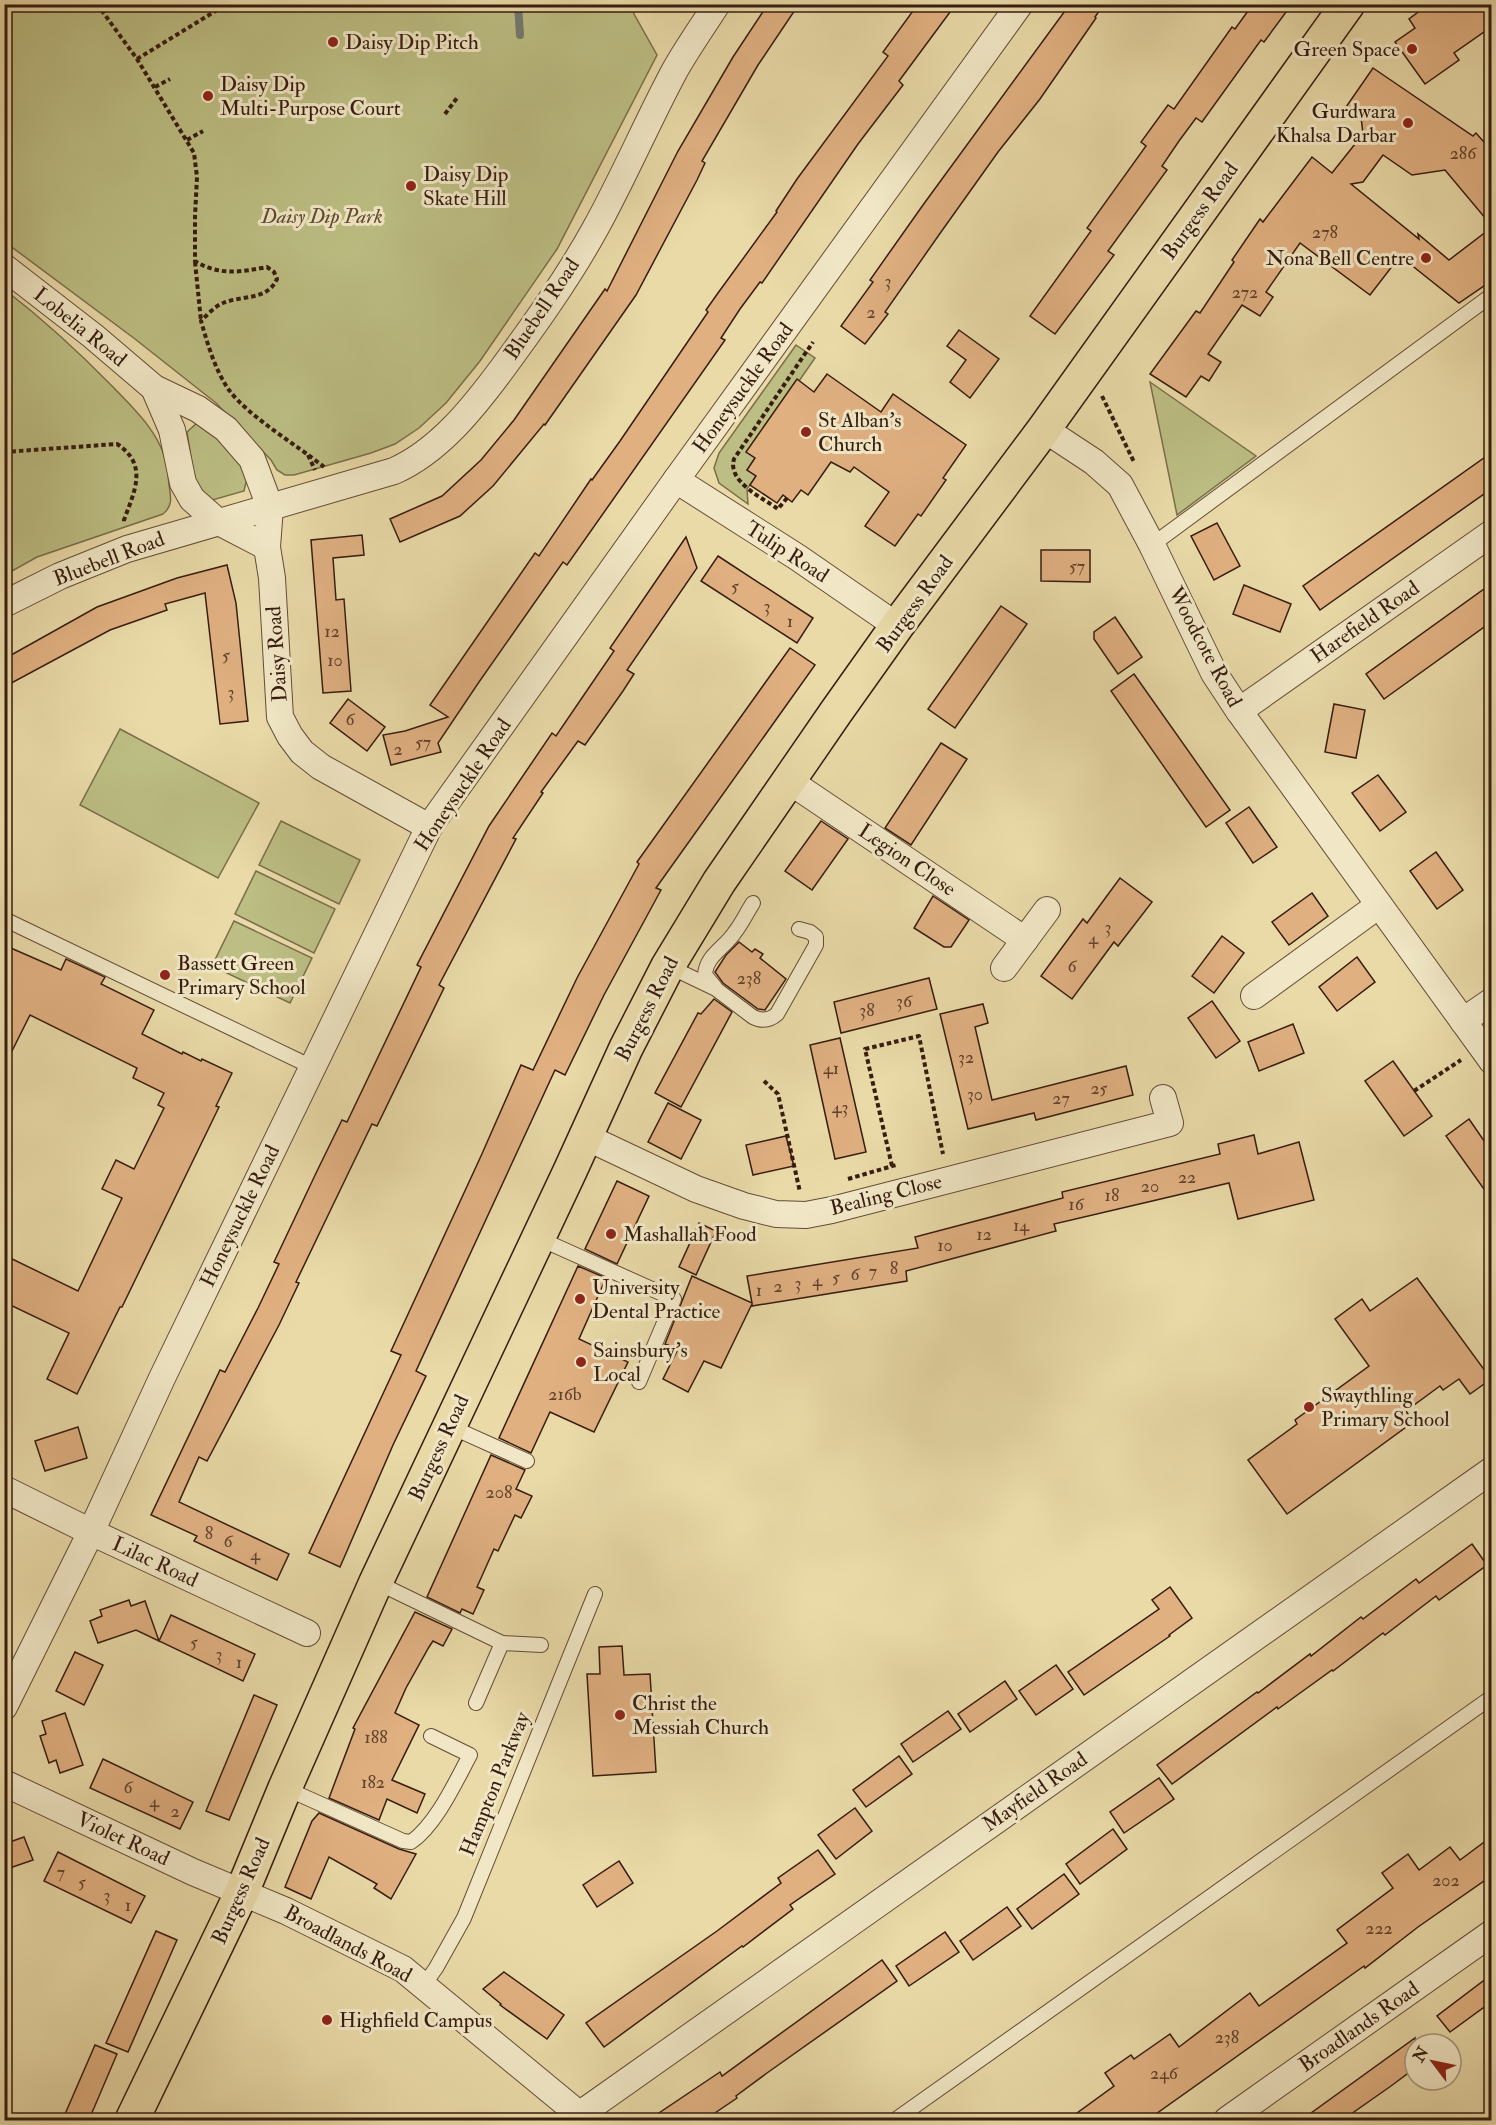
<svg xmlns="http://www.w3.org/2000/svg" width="1496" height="2125" viewBox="0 0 1496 2125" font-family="'IM FELL Double Pica',serif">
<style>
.green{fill:#bcbe83;stroke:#7a6e4a;stroke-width:1.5}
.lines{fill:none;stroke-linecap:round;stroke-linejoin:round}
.stream{stroke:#727b71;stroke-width:8}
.building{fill:#e0b081;stroke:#371d10;stroke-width:1.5}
.lane-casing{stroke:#644c36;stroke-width:16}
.street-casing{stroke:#644c36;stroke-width:28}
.primary-casing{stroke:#371d10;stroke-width:36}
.path{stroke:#371d10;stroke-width:4;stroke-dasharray:4.5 3;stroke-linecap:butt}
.lane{stroke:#f1e7c6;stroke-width:14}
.street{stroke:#f1e7c6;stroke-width:26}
.primary{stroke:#e9daa8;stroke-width:33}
.poi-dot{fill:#8f2418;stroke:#f1e7c6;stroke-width:2}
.labels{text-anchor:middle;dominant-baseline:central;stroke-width:6;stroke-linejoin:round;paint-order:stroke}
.number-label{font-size:18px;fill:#61422c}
.poi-label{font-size:21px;fill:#371d10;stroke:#f1e7c6;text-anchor:start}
.street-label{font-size:21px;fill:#371d10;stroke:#f1e7c6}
.park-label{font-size:21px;font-style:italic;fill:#5f4d32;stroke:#f1e7c6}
</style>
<rect width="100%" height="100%" fill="#e9daa8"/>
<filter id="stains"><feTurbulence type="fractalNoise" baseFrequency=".00333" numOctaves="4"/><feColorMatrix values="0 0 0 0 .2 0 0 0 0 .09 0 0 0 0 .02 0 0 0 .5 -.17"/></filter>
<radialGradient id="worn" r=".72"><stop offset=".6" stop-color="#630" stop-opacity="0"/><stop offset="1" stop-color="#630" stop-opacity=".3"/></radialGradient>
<g class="green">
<polygon points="13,4 632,5 634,14 657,55 557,249 480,361 446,403 419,428 395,444 371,453 294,475 285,475 277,470 271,460 216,403 135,339 5,242 4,11"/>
<path d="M4 289C44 320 79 352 114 388 134 409 156 429 165 458 168 466 168 476 169 485 171 497 173 506 163 514L37 557 5 575Z"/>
<polygon points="796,345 815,358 799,381 797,380 747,451 755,458 747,470 756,476 747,489 748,504 719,483 714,468 719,453"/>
<polygon points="1150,382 1256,456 1177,515"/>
<polygon points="197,423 209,429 242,464 247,478 244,491 209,501 195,483 187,432"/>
<polygon points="120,729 259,803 218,878 80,805"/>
<polygon points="281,821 360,860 339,904 259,865"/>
<polygon points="256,871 335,909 314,953 235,914"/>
<polygon points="234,921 312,958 290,1003 212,966"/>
</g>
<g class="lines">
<polyline class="stream" points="518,4 520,35"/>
</g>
<g class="building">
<polygon points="768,4 799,4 758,65 702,161 705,163 697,180 636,295 545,425 544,424 493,486 460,516 400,542 390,519 442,496 481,460 514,420 605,289 607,291 678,151 733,57"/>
<polygon points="918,4 956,4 899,81 903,85 858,144 762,283 760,282 740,309 721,338 725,340 567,565 563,562 479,682 438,743 441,752 391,765 383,735 405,731 448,717 430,705 535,553 539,556 591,479 592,480 620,441 708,312 706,310 718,293 777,212 776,211 797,179 888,56 883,52"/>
<polygon points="1070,4 1104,4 1095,17 1096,18 1040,99 998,152 941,232 885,312 888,314 865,344 841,326 873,282 870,280 923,205"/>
<polygon points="1253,4 1292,4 1264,42 1261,40 1202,122 1196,118 1179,141 1162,166 1167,170 1108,251 1114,255 1055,334 1030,316 1091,231 1087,228 1146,146 1141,142 1168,105 1174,109 1232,27 1235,29"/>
<polygon points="1429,4 1491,4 1491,27 1454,53 1459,60 1425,84 1395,42 1415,28 1409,19"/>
<polygon points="1373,68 1473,136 1476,133 1491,150 1491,225 1445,170 1412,175 1383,155 1363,182 1351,184 1419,239 1418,234 1449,260 1491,228 1491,281 1459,303 1400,256 1370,295 1300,243 1266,292 1273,297 1260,316 1242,305 1208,354 1221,362 1209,381 1201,376 1186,397 1150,374 1196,311 1200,313 1234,262 1232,260 1260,219 1263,222 1312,157 1332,173 1363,134 1361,117 1346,107"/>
<polygon points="959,330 999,359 970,398 950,382 966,360 947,346"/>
<polygon points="827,374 881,412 893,394 966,445 943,478 946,480 921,516 918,514 895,546 865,526 889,492 854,467 850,472 831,462 808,495 801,490 792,502 783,495 777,503 750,485 756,476 747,470 755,458 746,452 797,379 814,392"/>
<polygon points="1491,453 1491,489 1320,610 1303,586"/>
<polygon points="1217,523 1240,566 1214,580 1191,536"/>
<polygon points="362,535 364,555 333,558 336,600 344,599 351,691 323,693 311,540"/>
<polygon points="686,537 697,568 627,670 634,674 623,691 585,745 578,741 541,792 543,793 513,838 516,839 439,985 444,988 377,1126 372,1124 332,1207 296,1282 299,1283 279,1325 207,1461 199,1457 179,1502 289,1554 277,1580 194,1541 197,1536 151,1515 220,1370 225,1372 258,1308 279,1264 274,1262 317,1171 342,1120 347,1122 421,967 417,965 489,826 552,733 556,736 588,689 614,651 610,648"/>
<polygon points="1041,550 1090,550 1090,582 1041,581"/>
<polygon points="718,556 813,618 797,643 701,581"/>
<polygon points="227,565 236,603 248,721 220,724 205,593 165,604 167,610 110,630 4,687 4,659 97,607 177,578"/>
<polygon points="1491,584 1491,622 1384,699 1366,674"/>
<polygon points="1244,585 1291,604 1280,632 1233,614"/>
<polygon points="1001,606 1027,624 955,728 928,709"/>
<polygon points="1115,617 1142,657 1118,674 1094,639 1094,632"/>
<polygon points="790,648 815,665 656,888 661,890 604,995 565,1075 555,1070 416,1371 426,1376 393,1445 340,1567 309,1553 401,1355 391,1351 481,1156 521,1065 533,1070 577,978 639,864 637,862"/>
<polygon points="1134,674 1230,810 1206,827 1111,691"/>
<polygon points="348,699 385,727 367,751 330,723"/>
<polygon points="1334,704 1365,710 1356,758 1325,752"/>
<polygon points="941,743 967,759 911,845 885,828"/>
<polygon points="1378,775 1406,812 1380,831 1352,793"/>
<polygon points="1249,807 1277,847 1253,863 1226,823"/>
<polygon points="821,821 848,839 812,890 785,871"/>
<polygon points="1436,852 1463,890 1437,909 1410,871"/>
<polygon points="1120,878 1152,902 1118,946 1114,942 1072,999 1041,976 1083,919 1087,923"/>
<polygon points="1312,893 1328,916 1289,945 1272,922"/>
<polygon points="933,896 969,920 951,947 944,947 914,928"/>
<polygon points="1222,936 1244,953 1214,993 1192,976"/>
<polygon points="739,942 752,952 755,949 763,954 760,958 786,979 765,1010 758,1009 723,983 715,972 726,955"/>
<polygon points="4,945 61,970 66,959 105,977 101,984 154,1010 142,1034 182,1054 183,1052 201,1061 202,1059 232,1073 216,1106 219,1107 122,1307 120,1307 77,1394 47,1379 69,1333 4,1302 4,1255 78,1291 122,1198 102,1189 116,1160 134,1169 164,1108 158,1105 164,1093 133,1078 137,1068 30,1015 4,1067"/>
<polygon points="1357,957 1375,982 1337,1011 1319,987"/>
<polygon points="929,978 937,1009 841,1033 834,1002"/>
<polygon points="714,999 732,1012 681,1107 655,1093 698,1013 701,1014"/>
<polygon points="1212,1001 1240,1041 1216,1058 1188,1018"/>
<polygon points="983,1004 988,1023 975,1027 992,1100 1126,1066 1133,1095 1036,1120 1034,1113 968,1129 940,1014"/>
<polygon points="1293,1024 1304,1053 1259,1071 1248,1042"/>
<polygon points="840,1038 866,1152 835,1159 810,1045"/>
<polygon points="1393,1061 1432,1116 1404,1136 1365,1081"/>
<polygon points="668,1103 701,1120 681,1159 648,1142"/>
<polygon points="1469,1119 1491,1151 1491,1199 1446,1136"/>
<polygon points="1254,1135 1258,1154 1299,1142 1314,1200 1238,1219 1229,1183 1054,1224 1056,1231 906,1271 907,1281 752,1306 752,1304 721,1368 704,1361 688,1392 663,1379 678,1349 665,1344 692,1276 752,1303 747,1276 918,1248 915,1237 1063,1198 1062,1192 1220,1154 1218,1144"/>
<polygon points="786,1136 794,1166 753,1175 746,1145"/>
<polygon points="617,1181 649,1196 617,1264 585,1249"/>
<polygon points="699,1223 716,1231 696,1275 679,1267"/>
<polygon points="578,1266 606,1278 579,1339 628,1362 594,1432 550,1412 531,1453 499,1438"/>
<polygon points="1417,1278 1491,1379 1470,1394 1459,1379 1443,1390 1440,1386 1406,1411 1413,1422 1287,1514 1248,1460 1297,1424 1295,1420 1369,1366 1335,1319 1362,1299 1370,1311"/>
<polygon points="78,1427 87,1458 45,1471 35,1441"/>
<polygon points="491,1455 525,1470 516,1489 532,1496 521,1518 515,1515 498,1551 494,1549 477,1587 484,1590 473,1614 462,1609 460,1613 427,1597"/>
<polygon points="1472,1544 1487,1565 1439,1600 1436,1596 1385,1635 1383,1633 1333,1671 1332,1670 1278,1709 1277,1707 1172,1784 1157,1765 1257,1692 1258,1693 1310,1654 1311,1656 1361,1617 1363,1619 1416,1579 1419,1583"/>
<polygon points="1170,1587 1192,1618 1169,1635 1170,1636 1084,1695 1068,1672 1159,1609 1152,1600"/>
<polygon points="129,1600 131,1606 145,1601 159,1641 136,1630 98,1643 90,1621 102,1616 100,1610"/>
<polygon points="415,1612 452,1629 443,1646 433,1641 429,1647 406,1688 395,1713 419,1725 392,1780 425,1794 417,1813 387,1799 379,1820 329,1798 355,1729 353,1728"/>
<polygon points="171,1615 255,1654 243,1681 159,1641"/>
<polygon points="622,1646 624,1675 650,1674 656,1772 593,1776 587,1674 600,1674 599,1647"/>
<polygon points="75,1652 103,1665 84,1705 56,1691"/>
<polygon points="1056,1665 1073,1689 1036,1715 1019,1691"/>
<polygon points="1005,1681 1017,1699 970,1732 958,1714"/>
<polygon points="254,1695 277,1705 229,1820 206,1811"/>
<polygon points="948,1711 961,1729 913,1762 901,1744"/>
<polygon points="65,1713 83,1765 60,1773 56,1760 49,1763 40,1736 46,1734 42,1721"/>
<polygon points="899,1756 912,1774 866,1807 853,1790"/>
<polygon points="103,1759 193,1802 180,1829 90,1788"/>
<polygon points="1159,1778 1174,1799 1124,1833 1110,1812"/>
<polygon points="855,1808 872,1831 836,1859 818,1835"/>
<polygon points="319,1813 399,1849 416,1854 391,1899 374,1888 377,1884 329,1857 311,1899 285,1887 312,1821"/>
<polygon points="1113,1829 1127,1849 1080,1884 1066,1864"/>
<polygon points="24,1837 33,1860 4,1870 4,1844"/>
<polygon points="1491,1837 1491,1876 1418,1927 1365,1968 1364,1966 1146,2121 1066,2121 1114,2086 1105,2073 1131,2055 1134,2059 1170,2034 1179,2047 1250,1993 1259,2006 1347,1943 1337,1930 1393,1888 1382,1873 1408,1854 1419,1870 1450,1847 1460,1860"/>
<polygon points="818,1850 835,1874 790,1905 793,1909 743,1947 742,1946 604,2047 586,2023 717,1931 781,1883 778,1878"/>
<polygon points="58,1852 145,1896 131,1923 44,1881"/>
<polygon points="619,1861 633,1883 597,1907 583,1885"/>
<polygon points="1064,1874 1079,1894 1032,1929 1017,1909"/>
<polygon points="1007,1907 1021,1926 973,1960 960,1941"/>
<polygon points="156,1931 177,1940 128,2052 106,2043"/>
<polygon points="945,1932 959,1952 909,1986 896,1966"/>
<polygon points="882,1960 897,1981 767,2073 736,2096 737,2098 703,2121 647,2121 720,2072 722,2076"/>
<polygon points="504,1972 564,2015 547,2039 500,2005 501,2004 483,1989"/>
<polygon points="1491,1975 1491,2002 1450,2032 1437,2016"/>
<polygon points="1415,2038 1415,2068 1391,2086 1341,2121 1300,2121"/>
<polygon points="95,2045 117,2054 94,2108 88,2121 62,2121"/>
</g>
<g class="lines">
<defs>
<g id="lane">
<polyline points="1152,545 1492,295"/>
<polyline points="4,919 312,1067"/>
<path d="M668 966 716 989 753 1017C761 1021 769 1021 777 1014L816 945V937L810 932 799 929"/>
<path d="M715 987 705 975C706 955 725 948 735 932 742 923 747 912 753 903"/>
<polyline points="538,1238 674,1299 639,1382"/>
<polyline points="449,1426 527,1461"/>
<polyline points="376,1582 502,1643 476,1703"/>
<polyline points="502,1643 541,1645"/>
<path d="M285 1788 403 1841 411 1842C436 1825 456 1781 470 1755L431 1736"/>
<polyline points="424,1985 436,1968 464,1918 595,1594"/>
<polyline points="895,2120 1492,1697"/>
</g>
<g id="street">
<polyline points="4,267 93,336 154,388 198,409 226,429 252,459 270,507 267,547 272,578 280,717 290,736 302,752 321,767 429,827"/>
<polyline points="154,388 172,430 183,483 192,499 217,521 267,547"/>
<polyline points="1044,429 1094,462 1120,485 1152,545 1214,673 1239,711 1492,1061"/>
<polyline points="676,480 797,557 897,626"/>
<path d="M4 604 60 576 127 549 394 471C439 451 473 408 502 369 535 324 568 278 595 229 624 177 647 122 675 70 688 47 703 26 717 4"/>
<polyline points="1239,711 1492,533"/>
<polyline points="789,781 1025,940"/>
<polyline points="1004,968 1047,910"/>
<polyline points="1254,996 1379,905"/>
<polyline points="1463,1021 1492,1001"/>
<polyline points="586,1137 696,1189 744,1206 776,1214 806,1215 832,1210 1170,1123 1163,1098"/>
<polyline points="4,1489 91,1532 307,1633"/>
<polyline points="4,1707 91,1532 163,1376 429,827 676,480 1020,4"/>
<polyline points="4,1783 193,1872 286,1911 403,1969 586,2120"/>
<polyline points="579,2115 1492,1470"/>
<polyline points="1227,2120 1492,1933"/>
</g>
<polyline id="primary" points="132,2120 242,1892 285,1788 376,1582 570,1171 626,1048 668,966 719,882 836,712 897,626 1044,429 1348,4"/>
</defs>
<use href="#lane" class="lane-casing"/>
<use href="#street" class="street-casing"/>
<use href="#primary" class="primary-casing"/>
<g class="path">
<path d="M97 4 137 59 194 153 197 177 195 216V261C219 276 241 272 267 267L274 272 277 279C267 301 242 295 223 303 215 306 207 315 201 321 208 345 215 370 229 390 249 417 297 445 324 467"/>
<polyline points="137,59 227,4"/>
<polyline points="155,87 170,79"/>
<polyline points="445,114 457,98"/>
<polyline points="187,140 203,131"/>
<polyline points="195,262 201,321"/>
<polyline points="1102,396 1134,462"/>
<path d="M4 452 117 444C149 465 134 492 124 520V524"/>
<polyline points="308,455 315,470"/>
<path d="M787 498 778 509C763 498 727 482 734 459L813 342"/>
<polyline points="764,1081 778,1094 800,1192"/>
<polyline points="1414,1091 1461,1060"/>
<polyline points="892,1166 865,1049 919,1036 943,1154"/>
<polyline points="848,1179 896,1165"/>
</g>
<use href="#lane" class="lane"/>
<use href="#street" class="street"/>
<use href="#primary" class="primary"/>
</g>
<g class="poi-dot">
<circle cx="333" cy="42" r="6"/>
<circle cx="1412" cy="49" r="6"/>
<circle cx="208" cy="96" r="6"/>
<circle cx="1408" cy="123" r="6"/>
<circle cx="411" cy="186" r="6"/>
<circle cx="1426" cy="258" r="6"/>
<circle cx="806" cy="432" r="6"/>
<circle cx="165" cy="975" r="6"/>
<circle cx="611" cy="1234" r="6"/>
<circle cx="580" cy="1299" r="6"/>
<circle cx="581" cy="1362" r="6"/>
<circle cx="1309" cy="1407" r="6"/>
<circle cx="620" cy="1715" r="6"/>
<circle cx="327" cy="2020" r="6"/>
</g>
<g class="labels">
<g class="number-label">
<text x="1463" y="153">286</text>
<text x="1325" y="232">278</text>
<text x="888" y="281">3</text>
<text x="1245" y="292">272</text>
<text x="871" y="312">2</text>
<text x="1077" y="566">57</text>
<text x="735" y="586">5</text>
<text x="767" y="606">3</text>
<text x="790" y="621">1</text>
<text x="332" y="631">12</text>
<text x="226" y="655">5</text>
<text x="335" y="660">10</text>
<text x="231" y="692">3</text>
<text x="350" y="719">6</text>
<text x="423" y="742">57</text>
<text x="398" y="749">2</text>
<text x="1108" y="927">3</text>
<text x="1093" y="938">4</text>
<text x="1072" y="966">6</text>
<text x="749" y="978">238</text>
<text x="904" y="1001">36</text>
<text x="867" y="1010">38</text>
<text x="966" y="1057">32</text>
<text x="831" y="1068">41</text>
<text x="1099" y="1088">25</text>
<text x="975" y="1094">30</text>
<text x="1061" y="1098">27</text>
<text x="840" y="1107">43</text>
<text x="1187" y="1177">22</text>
<text x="1150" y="1186">20</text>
<text x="1112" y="1195">18</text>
<text x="1076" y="1204">16</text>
<text x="1021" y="1225">14</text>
<text x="984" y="1234">12</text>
<text x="945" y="1245">10</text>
<text x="894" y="1268">8</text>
<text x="873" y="1271">7</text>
<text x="855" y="1274">6</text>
<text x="836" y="1277">5</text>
<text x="817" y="1280">4</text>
<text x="798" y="1283">3</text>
<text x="778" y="1286">2</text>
<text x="759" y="1290">1</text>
<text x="565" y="1394">216b</text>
<text x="499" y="1492">208</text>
<text x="209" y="1533">8</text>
<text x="228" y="1541">6</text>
<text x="255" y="1554">4</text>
<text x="194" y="1642">5</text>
<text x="219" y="1654">3</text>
<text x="239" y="1662">1</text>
<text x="376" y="1737">188</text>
<text x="373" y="1782">182</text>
<text x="128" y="1787">6</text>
<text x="154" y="1801">4</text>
<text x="175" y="1811">2</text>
<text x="61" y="1872">7</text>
<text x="1446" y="1880">202</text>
<text x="82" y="1882">5</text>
<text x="107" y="1895">3</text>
<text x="128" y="1905">1</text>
<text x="1379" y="1928">222</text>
<text x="1227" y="2037">238</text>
<text x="1164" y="2073">246</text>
</g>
<g class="poi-label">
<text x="345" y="42">Daisy Dip Pitch</text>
<text x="1400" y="49" text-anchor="end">Green Space</text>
<text x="220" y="84">Daisy Dip<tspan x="220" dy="24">Multi-Purpose Court</tspan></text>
<text x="1396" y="111" text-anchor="end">Gurdwara<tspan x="1396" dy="24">Khalsa Darbar</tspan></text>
<text x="423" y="174">Daisy Dip<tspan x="423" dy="24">Skate Hill</tspan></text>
<text x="1414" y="258" text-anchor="end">Nona Bell Centre</text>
<text x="818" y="420">St Alban's<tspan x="818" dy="24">Church</tspan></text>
<text x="177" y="963">Bassett Green<tspan x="177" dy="24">Primary School</tspan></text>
<text x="623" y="1234">Mashallah Food</text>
<text x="592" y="1287">University<tspan x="592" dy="24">Dental Practice</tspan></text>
<text x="593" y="1350">Sainsbury's<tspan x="593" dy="24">Local</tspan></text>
<text x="1321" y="1395">Swaythling<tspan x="1321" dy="24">Primary School</tspan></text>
<text x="632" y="1703">Christ the<tspan x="632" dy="24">Messiah Church</tspan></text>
<text x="339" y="2020">Highfield Campus</text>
</g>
<g class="street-label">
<text transform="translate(1200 211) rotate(-54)">Burgess Road</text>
<text transform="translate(542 309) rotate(-56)">Bluebell Road</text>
<text transform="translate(80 327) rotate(39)">Lobelia Road</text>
<text transform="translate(743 388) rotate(-54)">Honeysuckle Road</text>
<text transform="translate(787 552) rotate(33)">Tulip Road</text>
<text transform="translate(109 559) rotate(-21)">Bluebell Road</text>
<text transform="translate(915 604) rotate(-54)">Burgess Road</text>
<text transform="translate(1365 622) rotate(-35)">Harefield Road</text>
<text transform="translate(1205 647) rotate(62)">Woodcote Road</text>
<text transform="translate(277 654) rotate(-94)">Daisy Road</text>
<text transform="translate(463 785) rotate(-56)">Honeysuckle Road</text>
<text transform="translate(907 860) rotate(34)">Legion Close</text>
<text transform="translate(647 1009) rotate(-63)">Burgess Road</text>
<text transform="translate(886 1195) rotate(-14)">Bealing Close</text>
<text transform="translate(240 1216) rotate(-64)">Honeysuckle Road</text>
<text transform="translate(439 1448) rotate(-65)">Burgess Road</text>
<text transform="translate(155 1562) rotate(25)">Lilac Road</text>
<text transform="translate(495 1784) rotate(-68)">Hampton Parkway</text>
<text transform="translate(1035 1792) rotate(-35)">Mayfield Road</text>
<text transform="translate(123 1839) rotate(25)">Violet Road</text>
<text transform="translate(241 1891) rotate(-66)">Burgess Road</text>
<text transform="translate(348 1944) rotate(28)">Broadlands Road</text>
<text transform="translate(1359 2027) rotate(-35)">Broadlands Road</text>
</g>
<g class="park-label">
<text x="322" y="216">Daisy Dip Park</text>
</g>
</g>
<rect width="1496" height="2125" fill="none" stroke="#e9daa8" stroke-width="24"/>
<rect x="6" y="6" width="1484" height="2113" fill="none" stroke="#371d10" stroke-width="3"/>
<rect x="12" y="12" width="1472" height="2101" fill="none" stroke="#371d10" stroke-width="1.5"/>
<g transform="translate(1433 2062) rotate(302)"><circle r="28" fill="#f1e7c6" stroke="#a7967d" stroke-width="1.5"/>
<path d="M0-4.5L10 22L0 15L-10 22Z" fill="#8f2418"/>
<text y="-9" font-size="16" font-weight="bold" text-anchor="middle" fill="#371d10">N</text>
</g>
<rect width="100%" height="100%" filter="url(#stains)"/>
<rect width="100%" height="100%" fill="url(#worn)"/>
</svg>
